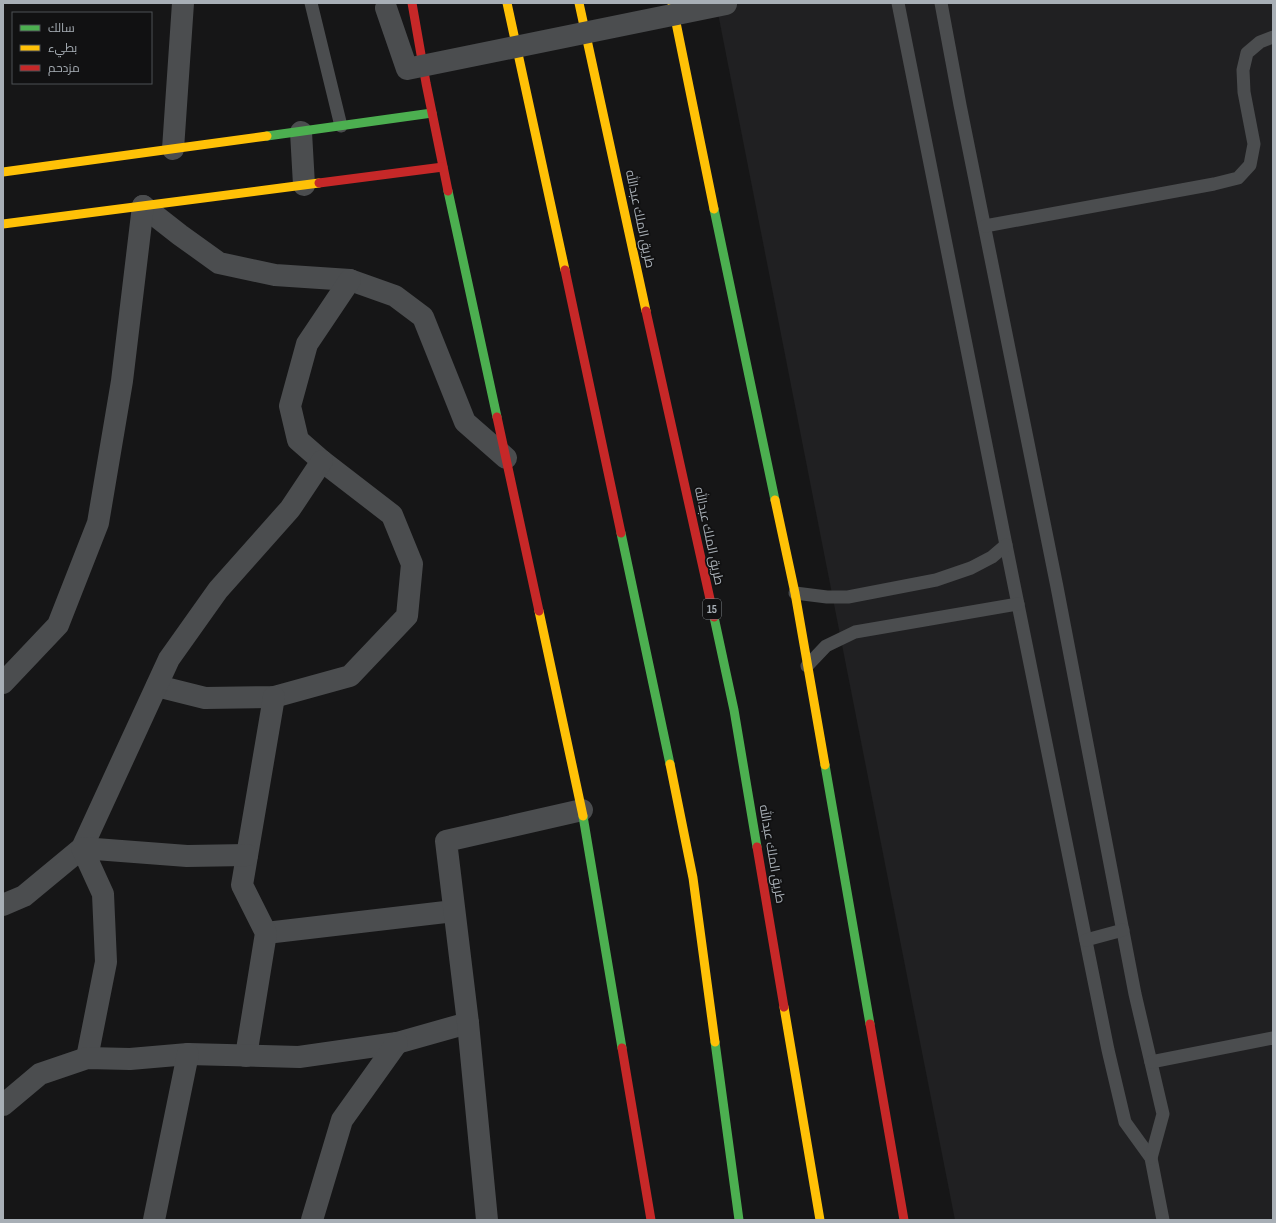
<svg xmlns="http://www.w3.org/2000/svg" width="1276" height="1223" viewBox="0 0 1276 1223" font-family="'Sofia Sans Condensed',Cairo,sans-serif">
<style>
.built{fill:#202022}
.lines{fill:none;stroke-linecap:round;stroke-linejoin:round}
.lane{stroke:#4b4d4f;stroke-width:13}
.street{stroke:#4b4d4f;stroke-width:22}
.fast{stroke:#4caf50;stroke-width:9}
.slow{stroke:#ffc107;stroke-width:9}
.jam{stroke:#c62828;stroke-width:9}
.street-bridge{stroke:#4b4d4f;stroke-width:22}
.labels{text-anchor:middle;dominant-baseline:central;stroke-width:3.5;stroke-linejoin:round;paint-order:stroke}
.shield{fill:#111112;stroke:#7b8085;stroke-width:1}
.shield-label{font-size:12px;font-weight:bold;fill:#a8afb6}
.street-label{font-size:13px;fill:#a8afb6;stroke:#111112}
</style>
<rect width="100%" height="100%" fill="#161617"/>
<polygon class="built" points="716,3 1273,3 1273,1220 955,1220"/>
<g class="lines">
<g class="lane">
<polyline points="311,3 341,126"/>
<polyline points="898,3 1006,545 1108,1050 1125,1122 1151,1158 1163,1220"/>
<polyline points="941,3 960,105 1057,587 1135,994 1163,1114 1151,1158"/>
<polyline points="985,226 1214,184 1238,178 1250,165 1254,144 1244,92 1243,70 1247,53 1260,42 1273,37"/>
<polyline points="795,593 827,597 848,597 936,580 971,568 992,557 1006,545"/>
<polyline points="807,666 826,646 855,632 1018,604"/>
<polyline points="1086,940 1123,930"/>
<polyline points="1151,1062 1273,1038"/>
</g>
<g class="street">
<polyline points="301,132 304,185"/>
<polyline points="173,149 183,3"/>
<polyline points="143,206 180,235 219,263 275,275 350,280 395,296 423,317 465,422 506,458"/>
<polyline points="3,683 58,625 98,523 122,381 143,206"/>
<polyline points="157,686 205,698 274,697 350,676 407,616 412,564 392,515 322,461 298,440 290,406 307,344 350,280"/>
<polyline points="3,905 24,896 82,848 169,659 218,590 290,509 322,461"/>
<polyline points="266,933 454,911"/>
<polyline points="246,1056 266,933 242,885 274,697"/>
<polyline points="87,1058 106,962 103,894 82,848 187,856 247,855"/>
<polyline points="3,1105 40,1074 87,1058 130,1059 188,1054 299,1057 397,1043 468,1023"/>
<polyline points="154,1220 188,1054"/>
<polyline points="312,1220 342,1120 397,1043"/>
<polyline points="487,1220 468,1023 446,841 582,810"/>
</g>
<g class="fast">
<polyline points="267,136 432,113"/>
<polyline points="448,191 497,417"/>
<polyline points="714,209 775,500"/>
<polyline points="621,533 670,764"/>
<polyline points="714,617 734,710 757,847"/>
<polyline points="825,765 870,1024"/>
<polyline points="583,816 622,1048"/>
<polyline points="715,1042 739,1220"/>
</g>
<g class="slow">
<polyline points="507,3 565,270"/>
<polyline points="579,3 646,311"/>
<polyline points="672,3 714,209"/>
<polyline points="3,172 267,136"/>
<polyline points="3,224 319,183"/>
<polyline points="775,500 795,593 825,765"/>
<polyline points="539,611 583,816"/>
<polyline points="670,764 693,878 715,1042"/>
<polyline points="784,1007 820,1220"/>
</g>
<g class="jam">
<polyline points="412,3 426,83 448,191"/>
<polyline points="319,183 443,167"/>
<polyline points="565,270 621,533"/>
<polyline points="646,311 714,617"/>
<polyline points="497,417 539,611"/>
<polyline points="757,847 784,1007"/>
<polyline points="870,1024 904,1220"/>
<polyline points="622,1048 651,1220"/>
</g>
<polyline class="street-bridge" points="386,8 407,69 726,4 725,3"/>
</g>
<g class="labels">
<rect class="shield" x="703" y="599" width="18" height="20" rx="3"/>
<g class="shield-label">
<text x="712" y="609">15</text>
</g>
<g class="street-label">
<text transform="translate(640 219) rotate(78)">طريق الملك عبدالله</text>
<text transform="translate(709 536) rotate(78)">طريق الملك عبدالله</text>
<text transform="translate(772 854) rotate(80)">طريق الملك عبدالله</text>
</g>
</g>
<rect width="1276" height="1223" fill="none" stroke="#a8afb6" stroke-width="8"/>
<rect x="12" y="12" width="140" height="72" fill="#111112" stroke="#4d5054"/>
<rect x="20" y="25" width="20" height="6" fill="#4caf50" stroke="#4d5054"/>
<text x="48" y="32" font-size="12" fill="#a8afb6">سالك</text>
<rect x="20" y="45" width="20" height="6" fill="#ffc107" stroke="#4d5054"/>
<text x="48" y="52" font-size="12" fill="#a8afb6">بطيء</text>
<rect x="20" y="65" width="20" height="6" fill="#c62828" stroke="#4d5054"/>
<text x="48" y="72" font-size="12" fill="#a8afb6">مزدحم</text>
</svg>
